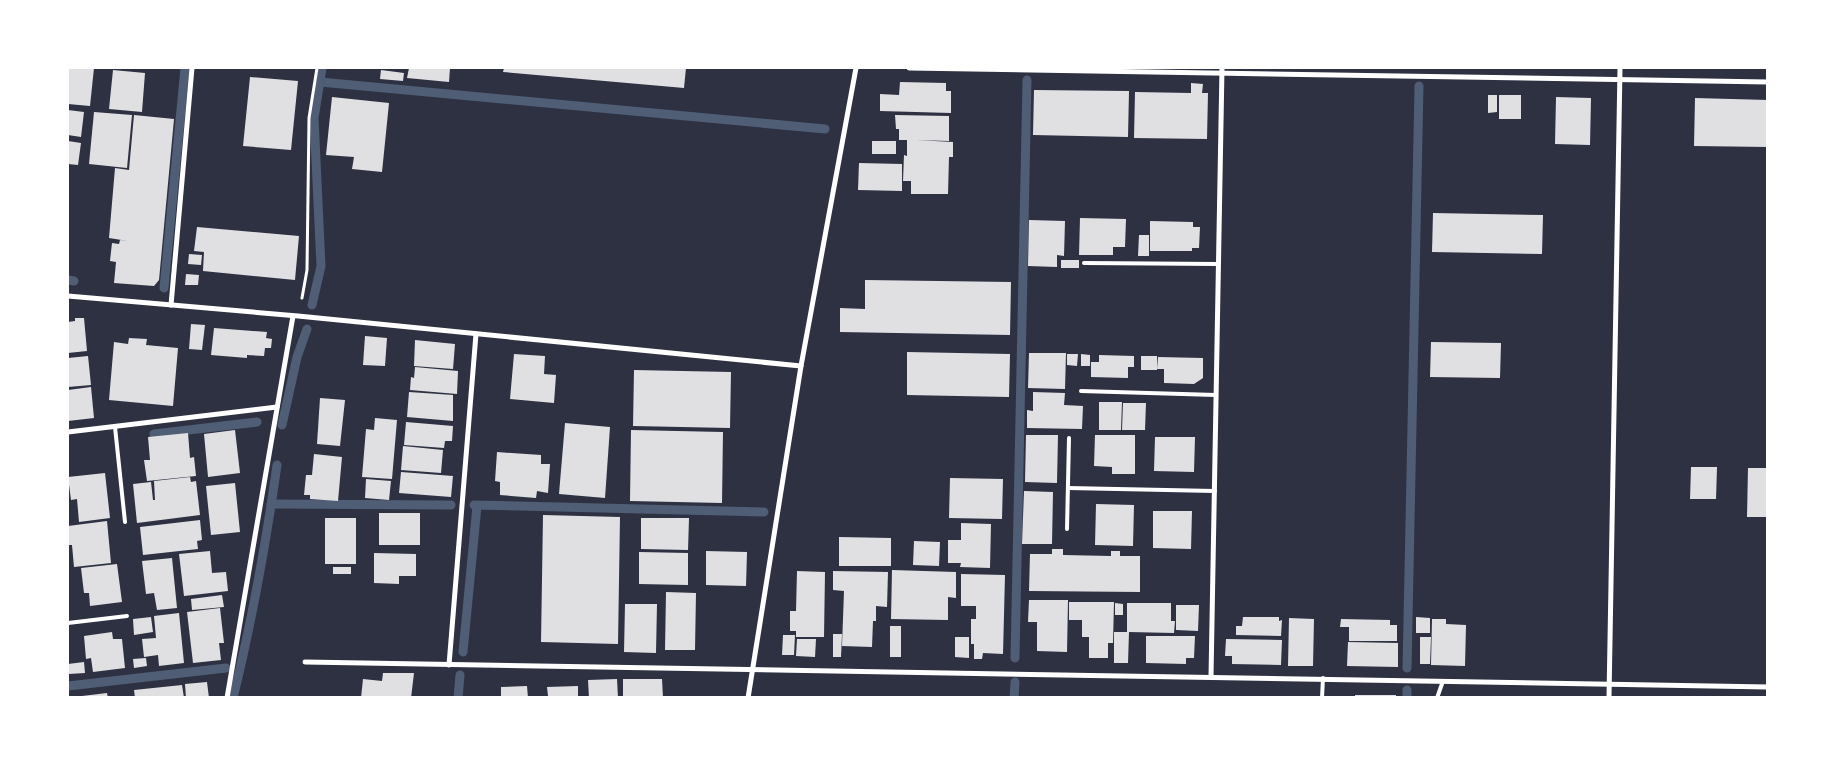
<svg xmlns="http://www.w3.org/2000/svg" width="1835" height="765" viewBox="0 0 1835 765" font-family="'Zilla Slab',serif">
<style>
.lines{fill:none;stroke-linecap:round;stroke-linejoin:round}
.stream{stroke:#4f5d75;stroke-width:9}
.building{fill:#e0e0e3}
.path{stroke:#fff;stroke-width:3}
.service{stroke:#fff;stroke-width:4}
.minor{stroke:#fff;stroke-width:5}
</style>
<rect width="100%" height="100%" fill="#2d3142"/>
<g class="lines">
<g class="stream">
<polyline points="320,82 825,129"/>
<polyline points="68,280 74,281"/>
<polyline points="164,288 185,68"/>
<polyline points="312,305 321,266 314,118 322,68"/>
<polyline points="282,425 297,357 307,329"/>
<polyline points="154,434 257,422"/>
<polyline points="271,504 451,505"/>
<polyline points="474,505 764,512"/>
<polyline points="463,652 477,506"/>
<polyline points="1015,658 1027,80"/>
<polyline points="1407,668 1419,86"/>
<polyline points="68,686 226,668"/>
<path d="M233 698C252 621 266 543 277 465"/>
<polyline points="458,698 460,675"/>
<polyline points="1014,698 1015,682"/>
<polyline points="1407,698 1407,690"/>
</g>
</g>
<g class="building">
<polygon points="68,68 94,68 90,106 68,104"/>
<polygon points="409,68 450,68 449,82 407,78"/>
<polygon points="504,68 686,68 684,88 503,72"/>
<polygon points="113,70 145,73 142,112 109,109"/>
<polygon points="381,70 404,73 403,81 380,79"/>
<polygon points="250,77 298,81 291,150 243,146"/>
<polygon points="900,82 946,83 946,91 951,91 951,113 880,111 880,94 899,95"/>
<polygon points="1191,83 1203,84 1202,93 1208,93 1207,139 1134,138 1135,92 1191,93"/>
<polygon points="1034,90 1129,91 1128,137 1033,135"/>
<polygon points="1488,95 1497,95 1497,112 1488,113"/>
<rect x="1499" y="95" width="22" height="24"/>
<polygon points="332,97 389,103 382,172 352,169 354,157 326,155"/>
<polygon points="1556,97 1591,98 1590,145 1555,144"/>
<polygon points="1695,98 1768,100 1768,147 1694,146"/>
<polygon points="68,110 84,112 81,137 68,135"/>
<polygon points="94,112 132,115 127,168 89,164"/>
<polygon points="134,115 174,119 159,280 154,286 114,283 116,262 110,261 112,243 119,244 120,240 128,241 109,238 115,168 129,170"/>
<polygon points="895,115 949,116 949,141 916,140 953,142 953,157 949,157 948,194 911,194 911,181 903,181 904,155 907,156 907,140 899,140 899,129 896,129"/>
<polygon points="68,141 81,143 78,165 68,164"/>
<rect x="872" y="141" width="24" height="13"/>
<polygon points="859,163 902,164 902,191 858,190"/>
<polygon points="1433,213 1543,215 1542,254 1432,252"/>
<polygon points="1080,218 1126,219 1125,247 1113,247 1113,255 1079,255"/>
<polygon points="1029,220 1065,221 1064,256 1057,255 1057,267 1028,266"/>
<polygon points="1150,221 1193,222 1193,227 1200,227 1199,248 1192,248 1192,251 1150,251"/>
<polygon points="197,227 299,236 295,280 203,271 204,252 194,251"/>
<polygon points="1139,235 1149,235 1149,256 1138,256"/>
<polygon points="189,254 202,255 201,265 188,264"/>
<rect x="1061" y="260" width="18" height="8"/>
<polygon points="186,274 199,275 198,285 185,285"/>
<polygon points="865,280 1011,282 1010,335 840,332 840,308 865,309"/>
<polygon points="75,318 84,318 87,351 68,353 68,322 75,321"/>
<polygon points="191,324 205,325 202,350 189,349"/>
<polygon points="214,328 267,332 266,338 272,339 271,348 265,348 264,356 247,355 247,358 211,355"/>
<polygon points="365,336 387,338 385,366 363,365"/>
<polygon points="129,338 147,339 146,345 178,348 173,406 109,400 114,342 128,344"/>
<polygon points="415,340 455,344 453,369 414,366"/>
<polygon points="1431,342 1501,343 1500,378 1430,377"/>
<polygon points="907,352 1010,354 1009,397 907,395"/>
<polygon points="1029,353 1066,353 1065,389 1028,388"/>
<polygon points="514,354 545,356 544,374 556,375 554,403 510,399"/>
<polygon points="1067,354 1078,354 1077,366 1067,365"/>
<polygon points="1081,354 1090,355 1090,366 1081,366"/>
<polygon points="1099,355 1134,356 1134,367 1128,367 1128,378 1091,377 1091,362 1099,362"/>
<polygon points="88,356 91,385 68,387 68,358"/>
<rect x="1141" y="356" width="16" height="14"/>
<polygon points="1158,357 1203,358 1203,378 1194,384 1164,383 1164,369 1157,369"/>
<polygon points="415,367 458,371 457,394 410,390 411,377 414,378"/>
<polygon points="634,370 731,372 730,428 633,426"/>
<polygon points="91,387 94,418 68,421 68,390"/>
<polygon points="409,392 453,395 453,421 407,417"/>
<polygon points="1033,392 1065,393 1064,405 1083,406 1082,429 1027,428 1027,410 1033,411"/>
<polygon points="320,398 345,400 340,446 317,444"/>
<polygon points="1099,402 1122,402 1121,430 1099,430"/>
<polygon points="1123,403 1146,403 1145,430 1122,430"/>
<polygon points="375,418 397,420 392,479 362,477 366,429 374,430"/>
<polygon points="406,422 453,426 452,441 445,441 444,448 404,445"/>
<polygon points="565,423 610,427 605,498 559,494"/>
<polygon points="235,430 240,473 208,477 204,434"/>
<polygon points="631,430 723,432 722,503 630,501"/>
<polygon points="188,433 190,458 194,457 196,476 147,481 144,460 150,460 148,437"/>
<polygon points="1026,435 1058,435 1057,483 1025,482"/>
<polygon points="1095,435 1135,435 1135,474 1112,474 1112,467 1094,466"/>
<polygon points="1155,437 1195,437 1194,472 1154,471"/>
<polygon points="403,446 443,450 441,473 401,470"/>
<polygon points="497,452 541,455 541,464 550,464 548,493 537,491 536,498 500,495 500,482 495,481"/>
<polygon points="314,454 342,457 338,501 310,499 310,495 304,495 306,475 312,475"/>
<polygon points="1691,467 1717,467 1716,499 1690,499"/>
<polygon points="1748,468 1768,468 1768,517 1747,517"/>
<polygon points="401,472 453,476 451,497 399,493"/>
<polygon points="105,473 110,518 79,522 77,499 71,500 68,477"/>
<polygon points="190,477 191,482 196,481 200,515 137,523 133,484 151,482 153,500 155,500 154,481"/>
<polygon points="950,478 1003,479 1002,519 949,518"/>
<polygon points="366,479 391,481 389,500 365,498"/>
<polygon points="235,483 240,532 211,535 206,486"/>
<polygon points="1024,491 1053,492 1052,544 1022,544"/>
<polygon points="1096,504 1134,505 1133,546 1095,545"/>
<polygon points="1153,511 1192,511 1191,549 1153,548"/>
<rect x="379" y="513" width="41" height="32"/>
<polygon points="543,515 620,517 618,644 541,642"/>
<rect x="325" y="518" width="31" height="46"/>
<polygon points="641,518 689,518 688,550 641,549"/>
<polygon points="200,520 202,540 197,541 198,549 143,555 140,527"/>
<polygon points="107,521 111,563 74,567 72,545 68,545 68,526"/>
<polygon points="961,523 991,524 990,568 960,567 961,563 948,563 948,540 961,540"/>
<polygon points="839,537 891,538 891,566 839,566"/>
<polygon points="914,541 940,542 939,566 913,565"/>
<polygon points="1052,549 1063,549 1063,555 1111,556 1111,551 1120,551 1120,556 1140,556 1140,592 1029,591 1030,554 1052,554"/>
<polygon points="210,551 212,573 226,572 228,591 184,596 179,554"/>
<polygon points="706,551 747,552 746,586 706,585"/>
<polygon points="639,552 688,553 688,585 639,584"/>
<polygon points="374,553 416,554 416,576 399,576 399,584 374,583"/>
<polygon points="172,558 177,608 157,610 154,593 146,594 142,561"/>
<polygon points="117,564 122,602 90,606 89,593 84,593 81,568"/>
<rect x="333" y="567" width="18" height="7"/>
<polygon points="892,570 956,572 956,598 948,597 948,620 891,619"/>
<polygon points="797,571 825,572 824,637 796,637 796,631 790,631 790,611 796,611"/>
<polygon points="833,571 888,572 887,607 876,606 876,621 873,621 872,647 842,646 844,591 833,590"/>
<polygon points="961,574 1005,575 1003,654 983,653 982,659 974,659 974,644 971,644 971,619 976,619 976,606 961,606"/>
<polygon points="666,592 696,593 695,650 665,650"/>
<polygon points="222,595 224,607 192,610 191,599"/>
<polygon points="1029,600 1068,600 1067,652 1037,651 1037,622 1028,622"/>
<polygon points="1069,602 1114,602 1113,643 1108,643 1108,658 1089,658 1089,637 1082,637 1082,620 1069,620"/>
<polygon points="1115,603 1123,604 1123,615 1115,615"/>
<polygon points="1127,603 1171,603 1171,621 1175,621 1174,633 1129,632 1128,663 1114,663 1114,632 1127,632"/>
<polygon points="625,604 657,604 656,653 624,652"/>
<polygon points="1176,605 1199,605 1198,631 1176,630"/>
<polygon points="220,608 224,643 219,643 221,660 193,663 187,612"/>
<polygon points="179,613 184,663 159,666 158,655 144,657 142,639 156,638 154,616"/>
<polygon points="151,617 153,632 134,635 133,619"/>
<polygon points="1243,617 1279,617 1279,621 1282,620 1281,636 1236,635 1236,626 1242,626"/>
<polygon points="1416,617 1430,618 1430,633 1416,633"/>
<polygon points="1289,618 1314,619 1313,666 1288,666"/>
<polygon points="1341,619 1390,620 1390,625 1397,625 1397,641 1349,641 1349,627 1340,627"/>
<polygon points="1432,619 1446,619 1446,624 1466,625 1465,666 1431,665"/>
<rect x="890" y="626" width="11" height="31"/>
<polygon points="112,632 113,639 122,639 125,668 93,672 91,658 86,659 84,636"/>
<polygon points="833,634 842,634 841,657 833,657"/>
<polygon points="783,635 795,635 794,655 782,655"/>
<polygon points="1146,636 1195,636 1194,658 1186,658 1186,664 1146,663"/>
<polygon points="955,637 969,637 969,658 955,657"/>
<polygon points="1420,637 1431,637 1430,664 1420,664"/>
<polygon points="797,639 816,639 815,657 796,656"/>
<polygon points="1226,639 1282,640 1281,665 1232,664 1232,656 1225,656"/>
<polygon points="1348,642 1398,643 1398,667 1347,666"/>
<polygon points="146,658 147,666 134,668 133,659"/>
<polygon points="84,662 85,673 69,674 68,664"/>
<polygon points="383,673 414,673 411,698 361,698 363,679 382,681"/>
<polygon points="617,679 618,698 589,698 588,680"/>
<polygon points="623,679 662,679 663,698 623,698"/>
<polygon points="207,682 209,698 186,698 185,684"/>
<polygon points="182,685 184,698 135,698 134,690"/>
<polygon points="527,686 528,698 501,698 501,687"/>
<polygon points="578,686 578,698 539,698 539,696 548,696 547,687"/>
<polygon points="107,693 108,698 82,698 82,696"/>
<rect x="1355" y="695" width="41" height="3"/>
</g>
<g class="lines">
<polyline class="path" points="302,298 307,270 309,118 317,68"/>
<g class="service">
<polyline points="1084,263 1218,264"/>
<polyline points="1081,391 1216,395"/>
<polyline points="115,427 125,522"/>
<polyline points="1068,488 1215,491"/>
<polyline points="1067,529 1069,438"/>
<polyline points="68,623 127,616"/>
<polyline points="1322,698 1323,678"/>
<polyline points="1437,698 1443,681"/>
</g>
<g class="minor">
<polyline points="909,68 1768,82"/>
<polyline points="68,296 298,316 801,366"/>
<polyline points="171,305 192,68"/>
<polyline points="68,432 277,407"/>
<polyline points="305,662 1768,687"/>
<polyline points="449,665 476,334"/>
<polyline points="1211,677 1222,68"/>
<polyline points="227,698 293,316"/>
<polyline points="748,698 801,366 856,68"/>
<polyline points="1609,698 1620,68"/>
</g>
</g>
<rect width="1835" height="765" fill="none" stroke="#ffffff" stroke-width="138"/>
</svg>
